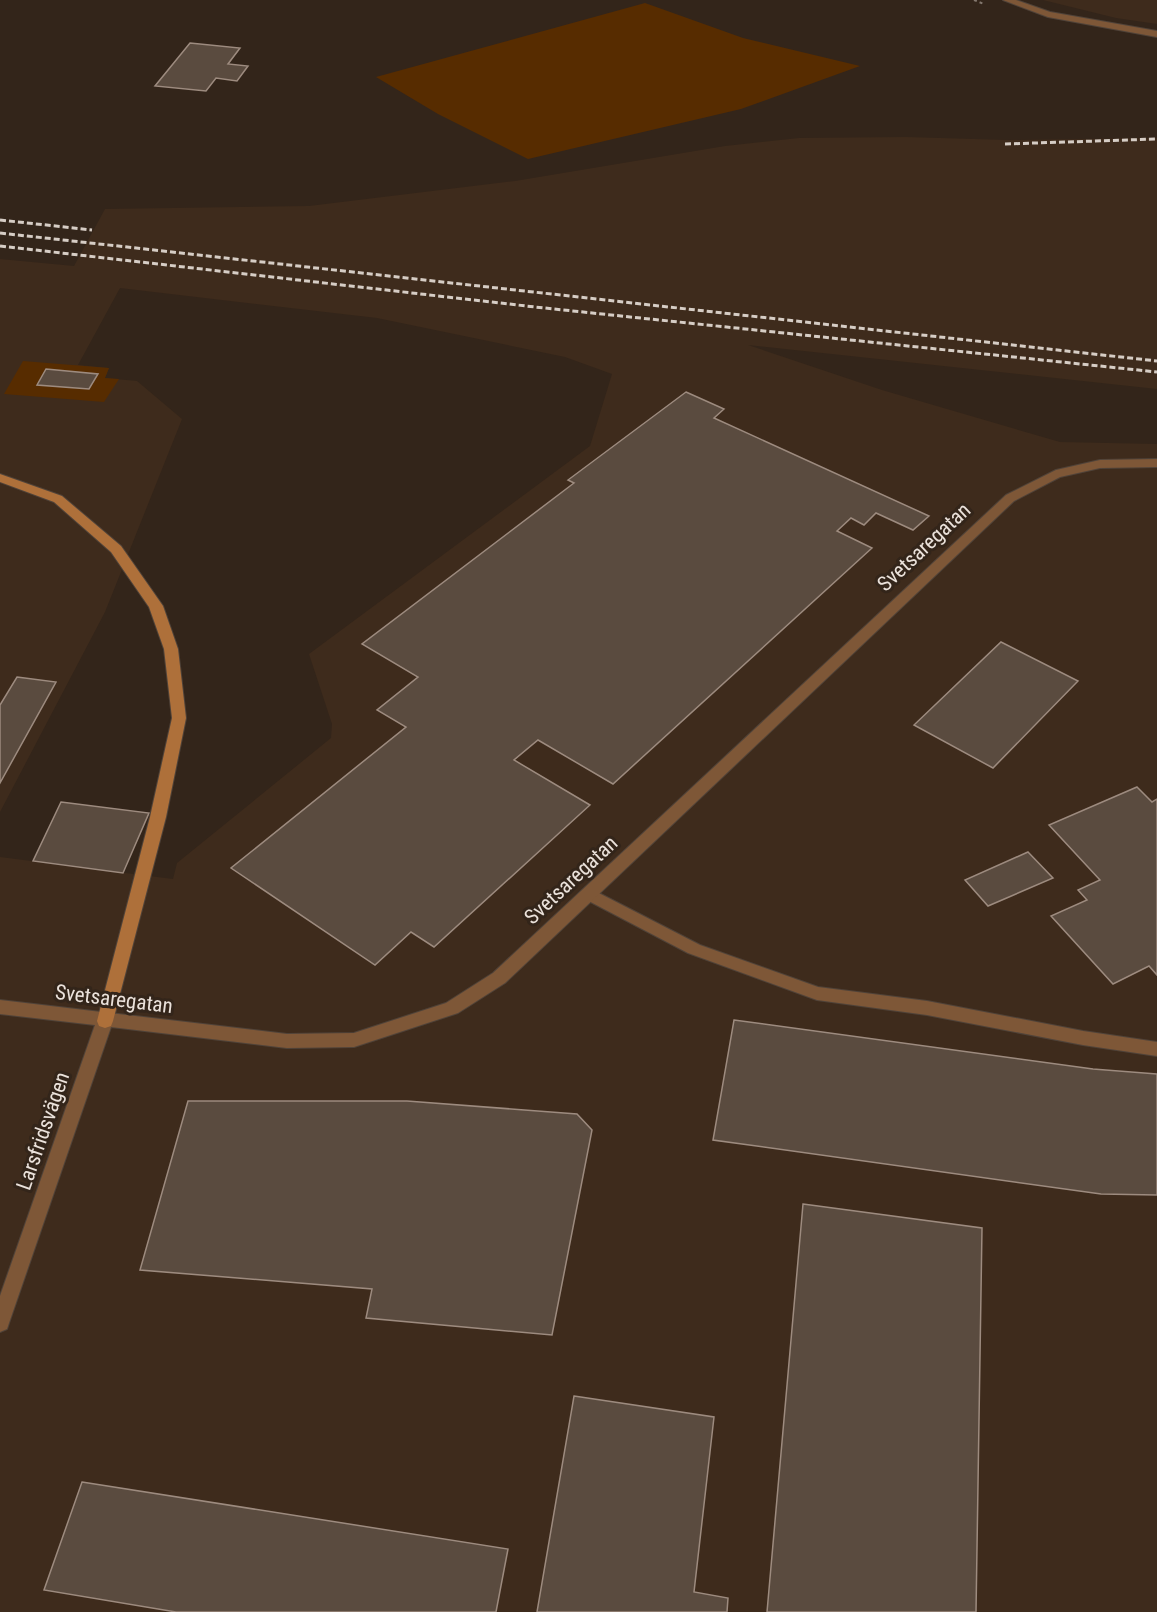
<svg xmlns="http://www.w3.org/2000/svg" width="1157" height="1612" viewBox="0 0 1157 1612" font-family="'Roboto Condensed',sans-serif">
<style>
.built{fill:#3e2b1c}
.green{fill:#572c00}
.building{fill:#5a4b3f;stroke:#9d8b7f;stroke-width:1.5}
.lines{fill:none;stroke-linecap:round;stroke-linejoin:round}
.service-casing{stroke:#504339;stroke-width:2}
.minor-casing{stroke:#504339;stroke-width:2}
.secondary-casing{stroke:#504339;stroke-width:2}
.path{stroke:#83776e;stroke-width:2;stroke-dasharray:3 3;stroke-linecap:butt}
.service{fill:#7e5737;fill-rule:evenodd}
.minor{fill:#7e5737;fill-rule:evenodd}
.secondary{fill:#ae703a;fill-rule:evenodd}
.rail{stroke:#d6cdc5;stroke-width:3;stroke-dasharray:6 3;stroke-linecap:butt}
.labels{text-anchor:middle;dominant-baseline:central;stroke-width:6;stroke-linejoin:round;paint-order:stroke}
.street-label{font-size:21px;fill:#ebe2db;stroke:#33251a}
</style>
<rect width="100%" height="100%" fill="#33251a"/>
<g class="built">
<polygon points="1043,0 1157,0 1157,24 1116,18"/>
<polygon points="906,137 1007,140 1157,138 1157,389 748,345 882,390 1060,442 1157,444 1157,1612 0,1612 0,857 173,879 177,863 331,738 332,724 309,654 590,446 612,374 565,357 377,318 120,288 78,365 109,368 105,378 137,381 182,419 105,612 0,812 0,259 74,266 105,209 309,206 515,181 725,146 799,138"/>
</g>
<g class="green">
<polygon points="645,3 743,38 860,66 741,109 528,159 438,114 376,77"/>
<polygon points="23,361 109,368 105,378 119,379 104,402 4,394"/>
</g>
<g class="building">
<polygon points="190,43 240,48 228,64 248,66 237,81 216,78 206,91 155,86"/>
<polygon points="46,369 98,374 89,389 37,385"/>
<polygon points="686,392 724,409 714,418 929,516 913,530 876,513 864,525 851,518 837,531 872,548 613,784 538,740 514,760 590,805 434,947 411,932 375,965 231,868 406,727 377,710 418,677 362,644 574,483 568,480"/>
<polygon points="1001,642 1078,681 993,768 914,725"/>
<polygon points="17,677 56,682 0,783 0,705"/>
<polygon points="1137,787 1152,802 1157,799 1157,975 1149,966 1113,984 1051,916 1087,900 1078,890 1100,880 1049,825"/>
<polygon points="61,802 149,813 123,873 33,861"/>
<polygon points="1028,852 1053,878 988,906 965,880"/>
<polygon points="734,1020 1093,1069 1157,1074 1157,1195 1101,1194 713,1140"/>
<polygon points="188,1101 407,1101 577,1114 592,1130 552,1335 366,1318 372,1289 140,1270"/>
<polygon points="803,1204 982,1228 976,1612 767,1612"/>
<polygon points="574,1396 714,1417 694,1592 728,1598 727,1612 537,1612"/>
<polygon points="82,1482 508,1549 496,1612 176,1612 44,1590"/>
</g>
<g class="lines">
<defs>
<polygon id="service" points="589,888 700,945 818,987 927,1001 1083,1031 1157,1042 1157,1056 1083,1045 927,1015 817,1000 688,953 583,898 581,894 583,890"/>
<g id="minor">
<polygon points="1003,0 1016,0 1050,12 1157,31 1157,37 1048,17"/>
<polygon points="1157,459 1157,467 1100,468 1060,477 1014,501 505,983 458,1013 354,1047 287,1048 111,1027 9,1323 7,1329 0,1332 0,1296 95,1025 0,1014 0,1000 287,1034 354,1033 446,1003 493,973 1006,495 1056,470 1100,460"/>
</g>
<polygon id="secondary" points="0,474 62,496 121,546 163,606 178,649 186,718 166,817 113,1021 111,1026 105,1028 99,1026 97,1021 150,817 172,718 164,649 149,607 111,552 54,502 0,482"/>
</defs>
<use href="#service" class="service-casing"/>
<use href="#minor" class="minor-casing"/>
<use href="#secondary" class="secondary-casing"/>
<polyline class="path" points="974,0 984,4"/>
<use href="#service" class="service"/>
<use href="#minor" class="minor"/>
<use href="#secondary" class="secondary"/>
<g class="rail">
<polyline points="1005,144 1157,139"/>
<polyline points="0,220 92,230"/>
<polyline points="0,233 1157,361"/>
<polyline points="0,246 535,307 1157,372"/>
</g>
</g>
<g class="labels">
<g class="street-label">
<text transform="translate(924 547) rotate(-43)">Svetsaregatan</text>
<text transform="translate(571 880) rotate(-43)">Svetsaregatan</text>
<text transform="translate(114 999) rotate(7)">Svetsaregatan</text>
<text transform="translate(43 1131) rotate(-71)">Larsfridsvägen</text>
</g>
</g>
</svg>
